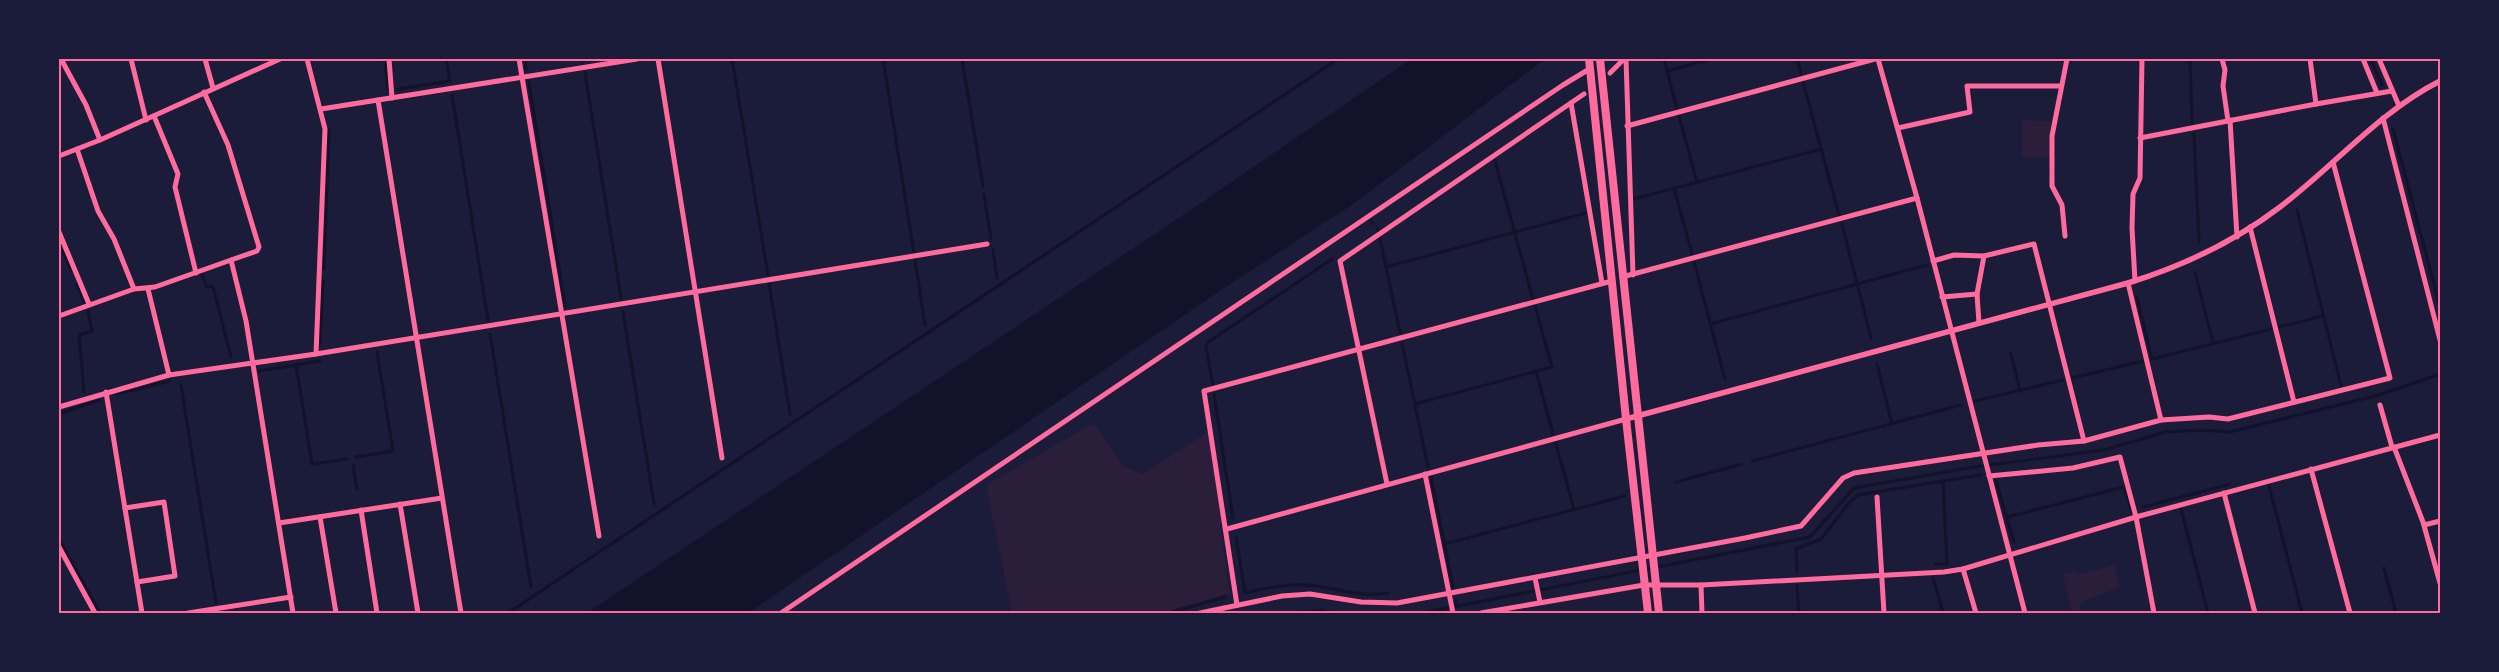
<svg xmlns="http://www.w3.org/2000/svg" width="2499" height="672" viewBox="0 0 2499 672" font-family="Mulish,sans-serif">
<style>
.green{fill:#2a1e3b}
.water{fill:#12122b}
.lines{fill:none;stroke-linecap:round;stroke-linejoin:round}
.stream{stroke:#12122b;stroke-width:3}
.minor{stroke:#ff6b9d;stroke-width:5}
.tertiary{stroke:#ff6b9d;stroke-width:5.5}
.primary{stroke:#ff6b9d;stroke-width:8}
.neatline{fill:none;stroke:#ff6b9d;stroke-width:2}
</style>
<rect width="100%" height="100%" fill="#1b1b3a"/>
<g class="green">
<polygon points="2022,120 2049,121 2052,124 2050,157 2022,157"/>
<polygon points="1094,423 1124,467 1143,474 1208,432 1223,523 1220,525 1230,593 1163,613 1012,613 986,485"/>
<polygon points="2114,565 2120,587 2081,602 2080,613 2072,613 2063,574 2075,571 2076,575"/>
</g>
<g class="water">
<polygon points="1411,59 1545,59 1353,204 1224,288 748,613 587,613 1204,201"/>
<polygon points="1322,609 1337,613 1265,613 1267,613"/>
</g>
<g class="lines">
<g class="stream">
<polyline points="385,59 388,89"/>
<polyline points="525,59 526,69"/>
<polyline points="582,59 583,61"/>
<polyline points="732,59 768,275"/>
<polyline points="883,59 914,253"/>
<polyline points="962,59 983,186"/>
<polyline points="1664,59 1677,109"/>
<polyline points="1797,59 1801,74"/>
<polyline points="2190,59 2192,123"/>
<polyline points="2371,59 2382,85"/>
<polyline points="1667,71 1712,59"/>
<polyline points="585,73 621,298"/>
<polyline points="529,82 565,306"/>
<polyline points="1803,82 1839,215"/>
<polyline points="398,89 450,81 446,59"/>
<polyline points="452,95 488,320"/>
<polyline points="1679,116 1697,182"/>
<polyline points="2393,129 2440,307"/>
<polyline points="2194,134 2199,242"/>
<polyline points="1495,161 1533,299"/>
<polyline points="1674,188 1692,254"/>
<polyline points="984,195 991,239"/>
<polyline points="1634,199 1821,149"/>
<polyline points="2297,210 2341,386"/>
<polyline points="1371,221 1373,224"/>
<polyline points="1842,224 1871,338"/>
<polyline points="1378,229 1400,333"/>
<polyline points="59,243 72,271"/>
<polyline points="993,249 997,278"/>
<polyline points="915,260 925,325"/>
<polyline points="1694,262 1725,379"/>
<polyline points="1386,267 1586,213"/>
<polyline points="324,269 329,129"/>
<polyline points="2195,272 2213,343"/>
<polyline points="201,273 207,287 213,286 231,357"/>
<polyline points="769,283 790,414"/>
<polyline points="77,284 84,302"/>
<polyline points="2137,298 2152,359 2271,329"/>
<polyline points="623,312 654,504"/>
<polyline points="1710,324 1927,265"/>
<polyline points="2279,327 2323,316"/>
<polyline points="490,334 531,587"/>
<polyline points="320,343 323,280"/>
<polyline points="1402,343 1428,467"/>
<polyline points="2011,354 2020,391"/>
<polyline points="1877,364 1892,424"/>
<polyline points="296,365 312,464 347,459"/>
<polyline points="259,371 320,361"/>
<polyline points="1536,371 1553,434"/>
<polyline points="2072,378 2143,361"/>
<polyline points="181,385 216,603"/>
<polyline points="1213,385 1206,347 1208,342 1332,259"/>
<polyline points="84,392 79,335 92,331 88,311"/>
<polyline points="117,394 170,381"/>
<polyline points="1214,394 1233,518"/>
<polyline points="1975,401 2063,380"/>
<polyline points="1415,404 1552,367 1535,306"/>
<polyline points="59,414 99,400"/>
<polyline points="1556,444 1574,509"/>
<polyline points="356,457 393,451 377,352"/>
<polyline points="1752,461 1961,405"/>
<polyline points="353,465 357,489"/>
<polyline points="1431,477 1453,587"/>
<polyline points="1996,481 2014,542"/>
<polyline points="1676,482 1742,464"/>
<polyline points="2268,482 2302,613"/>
<polyline points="2143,507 2230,484"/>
<polyline points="2181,509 2208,613"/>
<polyline points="2007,517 2124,487 2132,512"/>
<path d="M1236 537 1245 593C1266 588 1285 584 1307 585 1334 587 1360 598 1388 593"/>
<polyline points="59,539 100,613"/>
<polyline points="1444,544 1625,496"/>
<polyline points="1935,564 1947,564 1943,480"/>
<polyline points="2384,568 2396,613"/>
<polyline points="1797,572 1796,549 1821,539 1848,504 1858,495 1980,475"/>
<polyline points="1933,578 1943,613"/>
<polyline points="1797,585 1799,613"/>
<polyline points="1456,601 1457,606"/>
<polyline points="508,613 1338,59"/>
<polyline points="1168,613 1225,597"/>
<polyline points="1422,613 1810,537 1854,488 1974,467 2104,450 2165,432 2201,430 2230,432 2375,396 2440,374"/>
</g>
<g class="minor">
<polyline points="61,59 86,105 100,140"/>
<polyline points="131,59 146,120"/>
<polyline points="205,59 213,88"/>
<polyline points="307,59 325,129 316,354"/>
<polyline points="389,59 392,98"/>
<polyline points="519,59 599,536"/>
<polyline points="658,59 722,458"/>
<polyline points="1626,59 1633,275"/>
<polyline points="1878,59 1917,198 2025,613"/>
<polyline points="2222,59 2225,70 2223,86 2228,121"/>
<polyline points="2310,59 2316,104"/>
<polyline points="2363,59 2377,93"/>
<polyline points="2379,59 2399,106"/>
<polyline points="1610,73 1624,59"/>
<polyline points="204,92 228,145 259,247 257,251 231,260"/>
<polyline points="378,100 461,613"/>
<polyline points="1571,103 1602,283"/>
<polyline points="321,109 637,59"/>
<polyline points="154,116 178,174 175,187 196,273"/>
<polyline points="2383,118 2440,340"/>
<polyline points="2230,120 2237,237"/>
<polyline points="1627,126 1875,59"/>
<polyline points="1898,128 1970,112 1967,86 2061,86"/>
<polyline points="2140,138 2316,104 2392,91"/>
<polyline points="77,149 98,211 114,239 134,289"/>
<polyline points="59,156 100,140 280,59"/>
<polyline points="2250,227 2294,402"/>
<polyline points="59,232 89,304"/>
<polyline points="2065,236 2062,205 2052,186 2052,136 2067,59"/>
<polyline points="1933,261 1954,255 1984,256 2034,244 2084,441"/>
<polyline points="1622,277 1917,198"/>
<polyline points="2135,281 2132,228 2133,194 2140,178 2142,59"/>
<polyline points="2128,283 2161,420"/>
<polyline points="148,289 169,375"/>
<polyline points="1942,297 1977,294"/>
<polyline points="59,316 134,289 155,287 231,260 246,321 293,613"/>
<polyline points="1979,323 1977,294 1984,256"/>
<polyline points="106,392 142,613"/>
<polyline points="2380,405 2392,447"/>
<polyline points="59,407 169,375 316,354 987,244"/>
<polyline points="2394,447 2423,522 2440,583"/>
<polyline points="2311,469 2350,613"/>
<polyline points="1425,474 1453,613"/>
<polyline points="1989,476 2073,468 2120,457 2136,517 2154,613"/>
<polyline points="1387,484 1340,261 1584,94"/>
<polyline points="2224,493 2255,613"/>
<polyline points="1877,497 1884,613"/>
<polyline points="400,504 418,613"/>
<polyline points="125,508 164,502 175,576 137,582"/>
<polyline points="361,510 377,613"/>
<polyline points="320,517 336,613"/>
<polyline points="279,523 442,498"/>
<polyline points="2424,525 2440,521"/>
<polyline points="1227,529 1626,419"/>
<polyline points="59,547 95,613"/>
<polyline points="1963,569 1976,613"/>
<polyline points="1535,578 1540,602"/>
<polyline points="1701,585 1702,613"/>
<polyline points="1237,605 1204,391 1612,281"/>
<polyline points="188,613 291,597"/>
<polyline points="781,613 1563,85 1591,68"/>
<polyline points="1200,613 1282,596 1310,594 1361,602 1397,603 1745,538 1801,526 1843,478 1854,473 2038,445 2084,441 2161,420 2209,417 2228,419 2390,378 2333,162"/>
<polyline points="1481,613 1644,585 1701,585 1944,572 1963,569 2136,517 2440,435"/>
</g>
<path class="tertiary" d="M1626 419 2128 283C2183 266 2234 242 2280 207 2334 166 2379 112 2440 81"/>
<g class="primary">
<polyline points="1589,59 1626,419 1648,613"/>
<polyline points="1600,59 1659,613"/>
</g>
</g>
<rect width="2499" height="672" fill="none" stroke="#1b1b3a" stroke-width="120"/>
<rect x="60" y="60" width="2379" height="552" class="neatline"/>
</svg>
